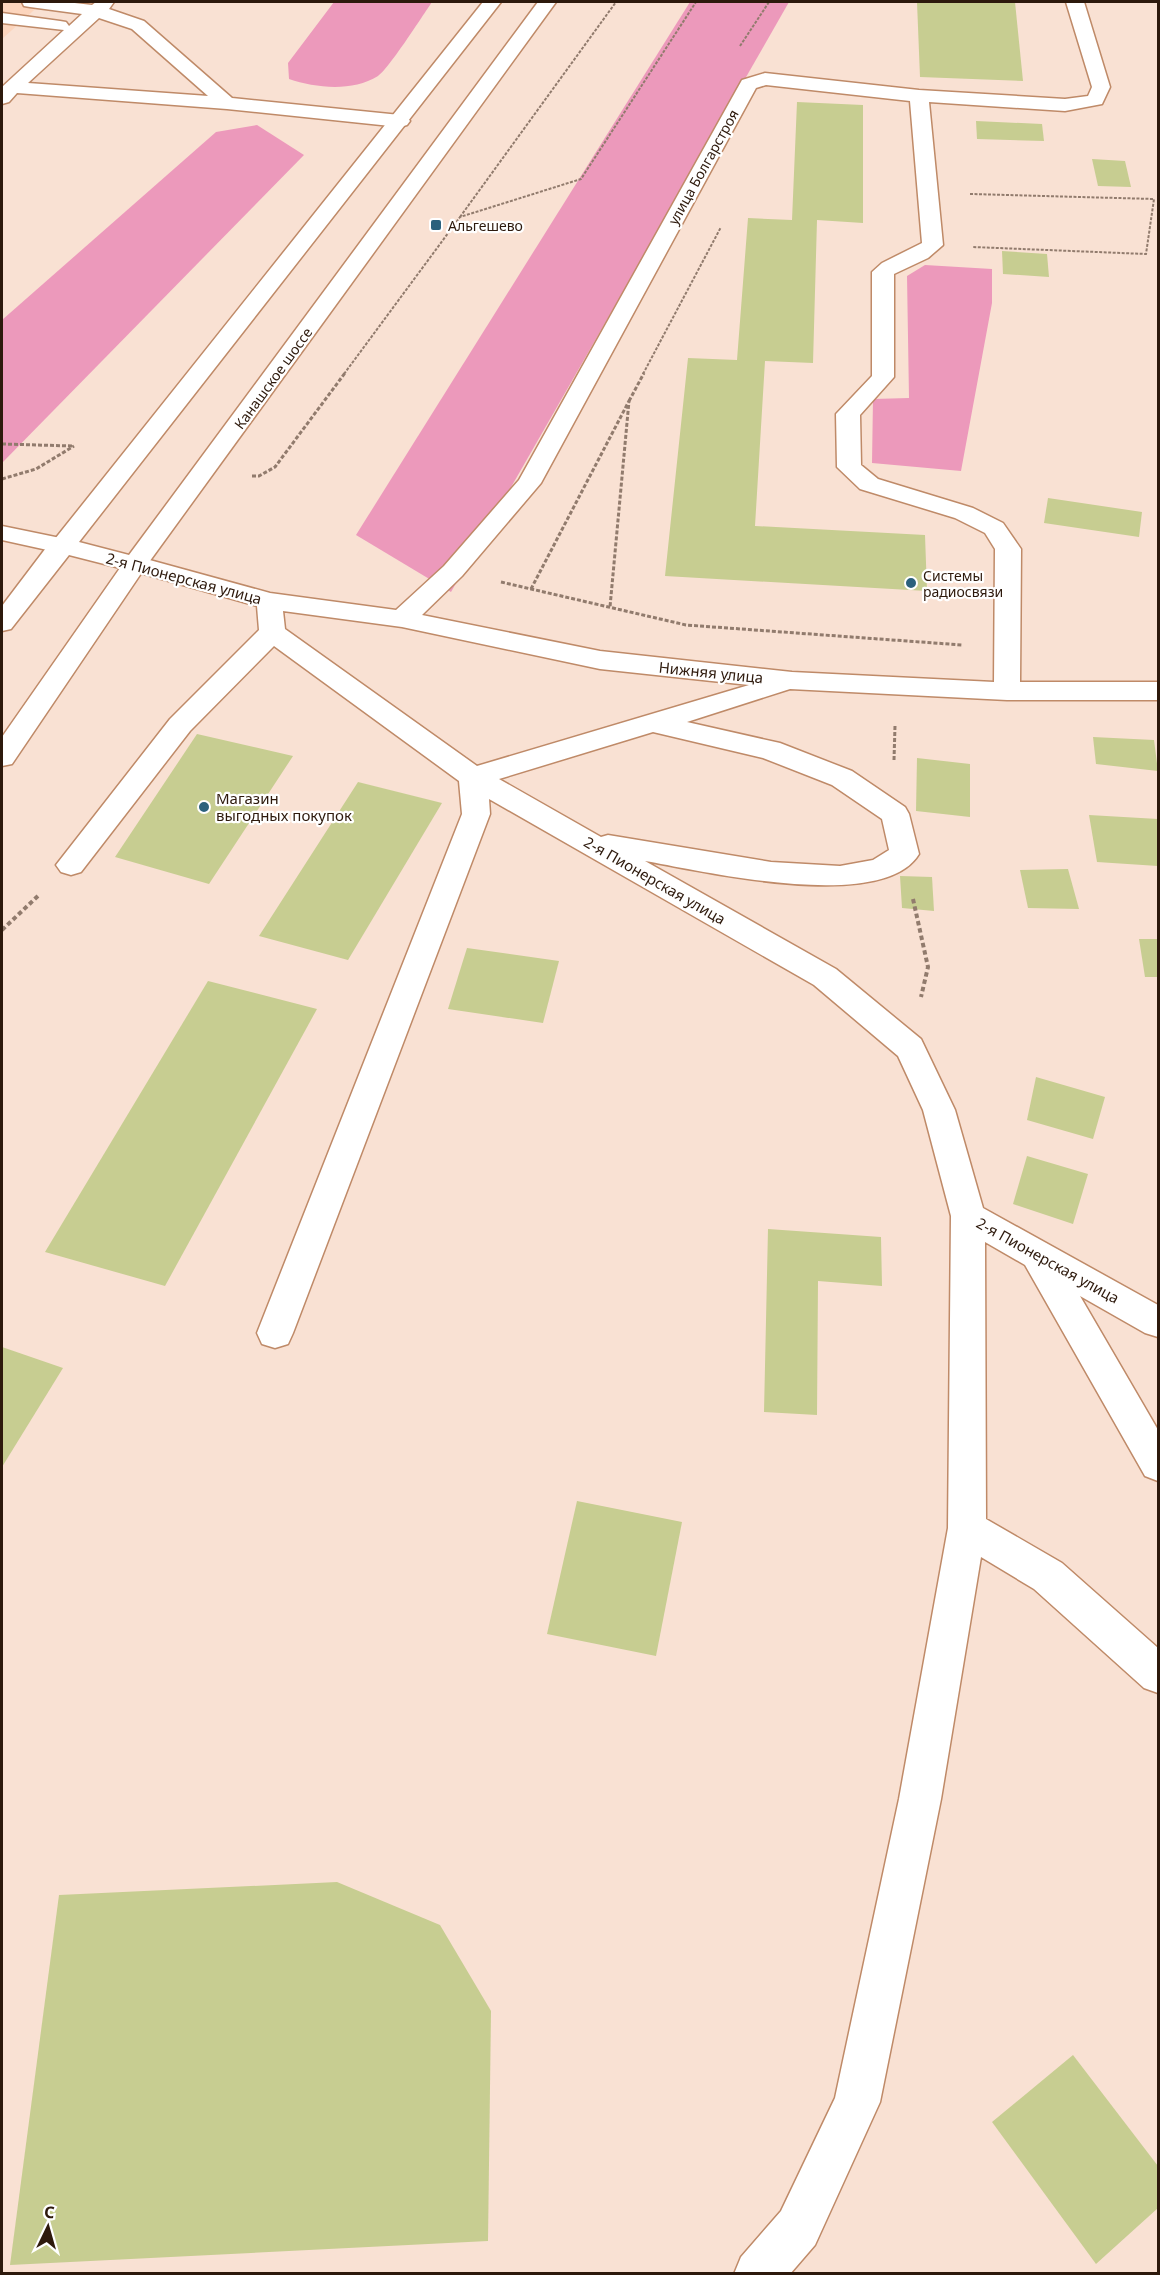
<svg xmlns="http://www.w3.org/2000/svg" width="1160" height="2275" viewBox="0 0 1160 2275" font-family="'Noto Sans',sans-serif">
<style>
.built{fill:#fcd5bd}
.green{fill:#ec99bb}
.building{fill:#c7cd91}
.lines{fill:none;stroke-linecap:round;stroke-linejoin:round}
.minor-casing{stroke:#bf8a68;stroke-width:3}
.major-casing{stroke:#bf8a68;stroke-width:3}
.path-far2{stroke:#917b6d;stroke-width:2;stroke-dasharray:3 1.5;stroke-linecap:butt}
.path-far1{stroke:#917b6d;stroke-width:3;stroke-dasharray:4 2;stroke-linecap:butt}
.path{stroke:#917b6d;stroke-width:4;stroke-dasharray:4.5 3;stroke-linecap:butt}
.minor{fill:#fff;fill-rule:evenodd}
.major{fill:#fff;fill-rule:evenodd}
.poi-dot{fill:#2b617c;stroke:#fff;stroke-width:2}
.labels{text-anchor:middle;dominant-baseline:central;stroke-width:4.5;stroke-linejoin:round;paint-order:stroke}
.far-street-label{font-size:14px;fill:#2d190c;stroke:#fff}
.far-poi-label{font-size:14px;fill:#2d190c;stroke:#fff;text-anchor:start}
.street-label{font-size:15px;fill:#2d190c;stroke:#fff}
.poi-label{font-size:15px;fill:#2d190c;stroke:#fff;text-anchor:start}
</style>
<rect width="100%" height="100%" fill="#f9e1d3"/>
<polygon class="built" points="2,2 43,2 2,39"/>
<g class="green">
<path d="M334 2H432C423 15 388 70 378 76 352 92 316 88 289 79L288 63Z"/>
<polygon points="690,2 789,2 451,592 356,535"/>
<polygon points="257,125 304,155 2,463 2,320 216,132"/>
<polygon points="925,265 992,269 992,303 961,471 872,463 873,399 909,398 907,276"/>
</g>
<g class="building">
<polygon points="917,2 1015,2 1023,81 920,77"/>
<polygon points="797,102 863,105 863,223 817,220 813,363 765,361 755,526 925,535 927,591 665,576 688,358 737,360 748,218 792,220"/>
<polygon points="976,121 1042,124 1044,141 977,139"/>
<polygon points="1092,159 1125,161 1131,187 1098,186"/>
<polygon points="1002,251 1047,254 1049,277 1003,274"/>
<polygon points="1048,498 1142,512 1139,537 1044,523"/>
<polygon points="197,734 293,756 209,884 115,857"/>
<polygon points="1093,737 1154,740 1158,771 1096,764"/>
<polygon points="917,758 970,764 970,817 916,811"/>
<polygon points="358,782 442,803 348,960 259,936"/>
<polygon points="1089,815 1158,819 1158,866 1097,862"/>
<polygon points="1068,869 1079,909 1028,908 1020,870"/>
<polygon points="900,876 932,877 934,911 902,908"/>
<polygon points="1139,939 1158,939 1158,977 1145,977"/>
<polygon points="467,948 559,961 543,1023 448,1009"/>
<polygon points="208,981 317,1009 165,1286 45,1252"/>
<polygon points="1036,1077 1105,1097 1093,1139 1027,1120"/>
<polygon points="1027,1156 1088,1174 1073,1224 1013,1204"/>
<polygon points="768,1229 881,1237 882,1286 818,1281 817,1415 764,1412"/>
<polygon points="2,1347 63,1368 2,1467"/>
<polygon points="577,1501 682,1522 656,1656 547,1634"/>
<polygon points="337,1882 440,1925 491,2011 488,2241 10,2265 59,1895"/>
<polygon points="1073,2055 1158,2166 1158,2208 1096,2264 992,2122"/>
</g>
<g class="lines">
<defs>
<g id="minor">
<path d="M22 2H66L92 5 96 2H114L109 9 144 21 232 98 400 115 407 117 410 121 407 125 400 127 227 109 17 93 9 102 2 104V87L64 30 2 23V13L60 21 66 22 69 26 82 14 30 7 24 6ZM99 18 132 29 208 96 28 83Z"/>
<path d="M1066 2H1084L1110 87 1102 104 1065 111 929 102 943 245 928 258 894 274V377L860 415 861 465 878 479 973 508 1003 523 1021 549 1020 682H1158V700H1007L790 689 687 722 780 743 852 771 905 807 909 814 919 854C883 914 703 871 645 861L836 969 921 1039 955 1110 983 1208 1158 1305V1337L1145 1333 1080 1296 1158 1430V1481L1145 1476 1025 1265 985 1242 986 1519 1062 1563 1158 1648V1693L1144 1688 1034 1589 981 1557 941 1799 880 2102 815 2245 790 2274H734L741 2257 781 2211 835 2098 899 1799 948 1528 951 1216 923 1110 898 1056 814 985 489 799 490 814 293 1333 288 1344 275 1348 262 1344 257 1333 462 814 459 781 274 646 190 731 81 872 71 875 61 872 56 865 170 719 259 630 257 606 126 569 122 564 126 559 135 556 270 593 396 610 444 566 519 480 742 80 765 73 919 90 1065 99 1088 96 1092 87ZM766 85 910 101 922 243 882 263 872 272V376L836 414 837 467 860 489 955 518 985 533 995 549 994 682 792 672 600 651 422 615 462 576 541 483 756 88ZM283 611 402 627 600 669 749 685 477 766 285 629ZM653 732 763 758 832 785 882 819 889 850 873 860 840 866 771 862 608 835 601 837 499 779Z"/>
<polygon points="2,526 70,540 73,545 70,550 61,553 2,540"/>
</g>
<polygon id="major" points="483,2 501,2 79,542 129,555 538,2 556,2 144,569 12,764 2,766 2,737 120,568 69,555 11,629 2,631 2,606 52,540 55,539"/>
</defs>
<use href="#minor" class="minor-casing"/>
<use href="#major" class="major-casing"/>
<g class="path-far2">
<polyline points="740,46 769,2"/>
<polyline points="970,194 1154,199 1146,254 973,247"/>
<polyline points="460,217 616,2"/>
<polyline points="344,374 460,217 581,179 696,2"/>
<polyline points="643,374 721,227"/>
</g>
<g class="path-far1">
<polyline points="629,401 644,373"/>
<polyline points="2,444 73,446"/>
<polyline points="252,476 259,476 275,467 345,373"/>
<polyline points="2,479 36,469 74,446"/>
<polyline points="501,582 686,625 962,645"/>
<polyline points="531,589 629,401 610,607"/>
<polyline points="894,760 895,726"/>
</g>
<g class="path">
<polyline points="913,899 928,967 921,997"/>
<polyline points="2,930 40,894"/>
</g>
<use href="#minor" class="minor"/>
<use href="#major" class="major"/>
</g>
<g class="poi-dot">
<rect x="430" y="219" width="12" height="12" rx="3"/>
<circle cx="911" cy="583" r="6"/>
<circle cx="204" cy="807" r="6"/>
</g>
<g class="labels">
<g class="far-street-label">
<text transform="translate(703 167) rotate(-61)">улица Болгарстроя</text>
<text transform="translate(273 378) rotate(-54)">Канашское шоссе</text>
</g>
<g class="far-poi-label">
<text x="448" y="225">Альгешево</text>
<text x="923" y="575">Системы<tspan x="923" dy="16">радиосвязи</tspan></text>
</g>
<g class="street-label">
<text transform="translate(184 578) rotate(15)">2-я Пионерская улица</text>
<text transform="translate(711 672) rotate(6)">Нижняя улица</text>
<text transform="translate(655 880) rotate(30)">2-я Пионерская улица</text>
<text transform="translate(1048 1260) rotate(29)">2-я Пионерская улица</text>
</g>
<g class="poi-label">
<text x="216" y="798">Магазин<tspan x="216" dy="17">выгодных покупок</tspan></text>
</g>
</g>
<rect width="1160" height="2275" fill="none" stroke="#2d190c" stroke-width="6"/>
<g transform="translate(48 2227) rotate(5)" stroke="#ffffff" stroke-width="4.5" paint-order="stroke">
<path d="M0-4.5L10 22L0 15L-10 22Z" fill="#2d190c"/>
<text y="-9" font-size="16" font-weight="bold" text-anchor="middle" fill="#2d190c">С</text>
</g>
</svg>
